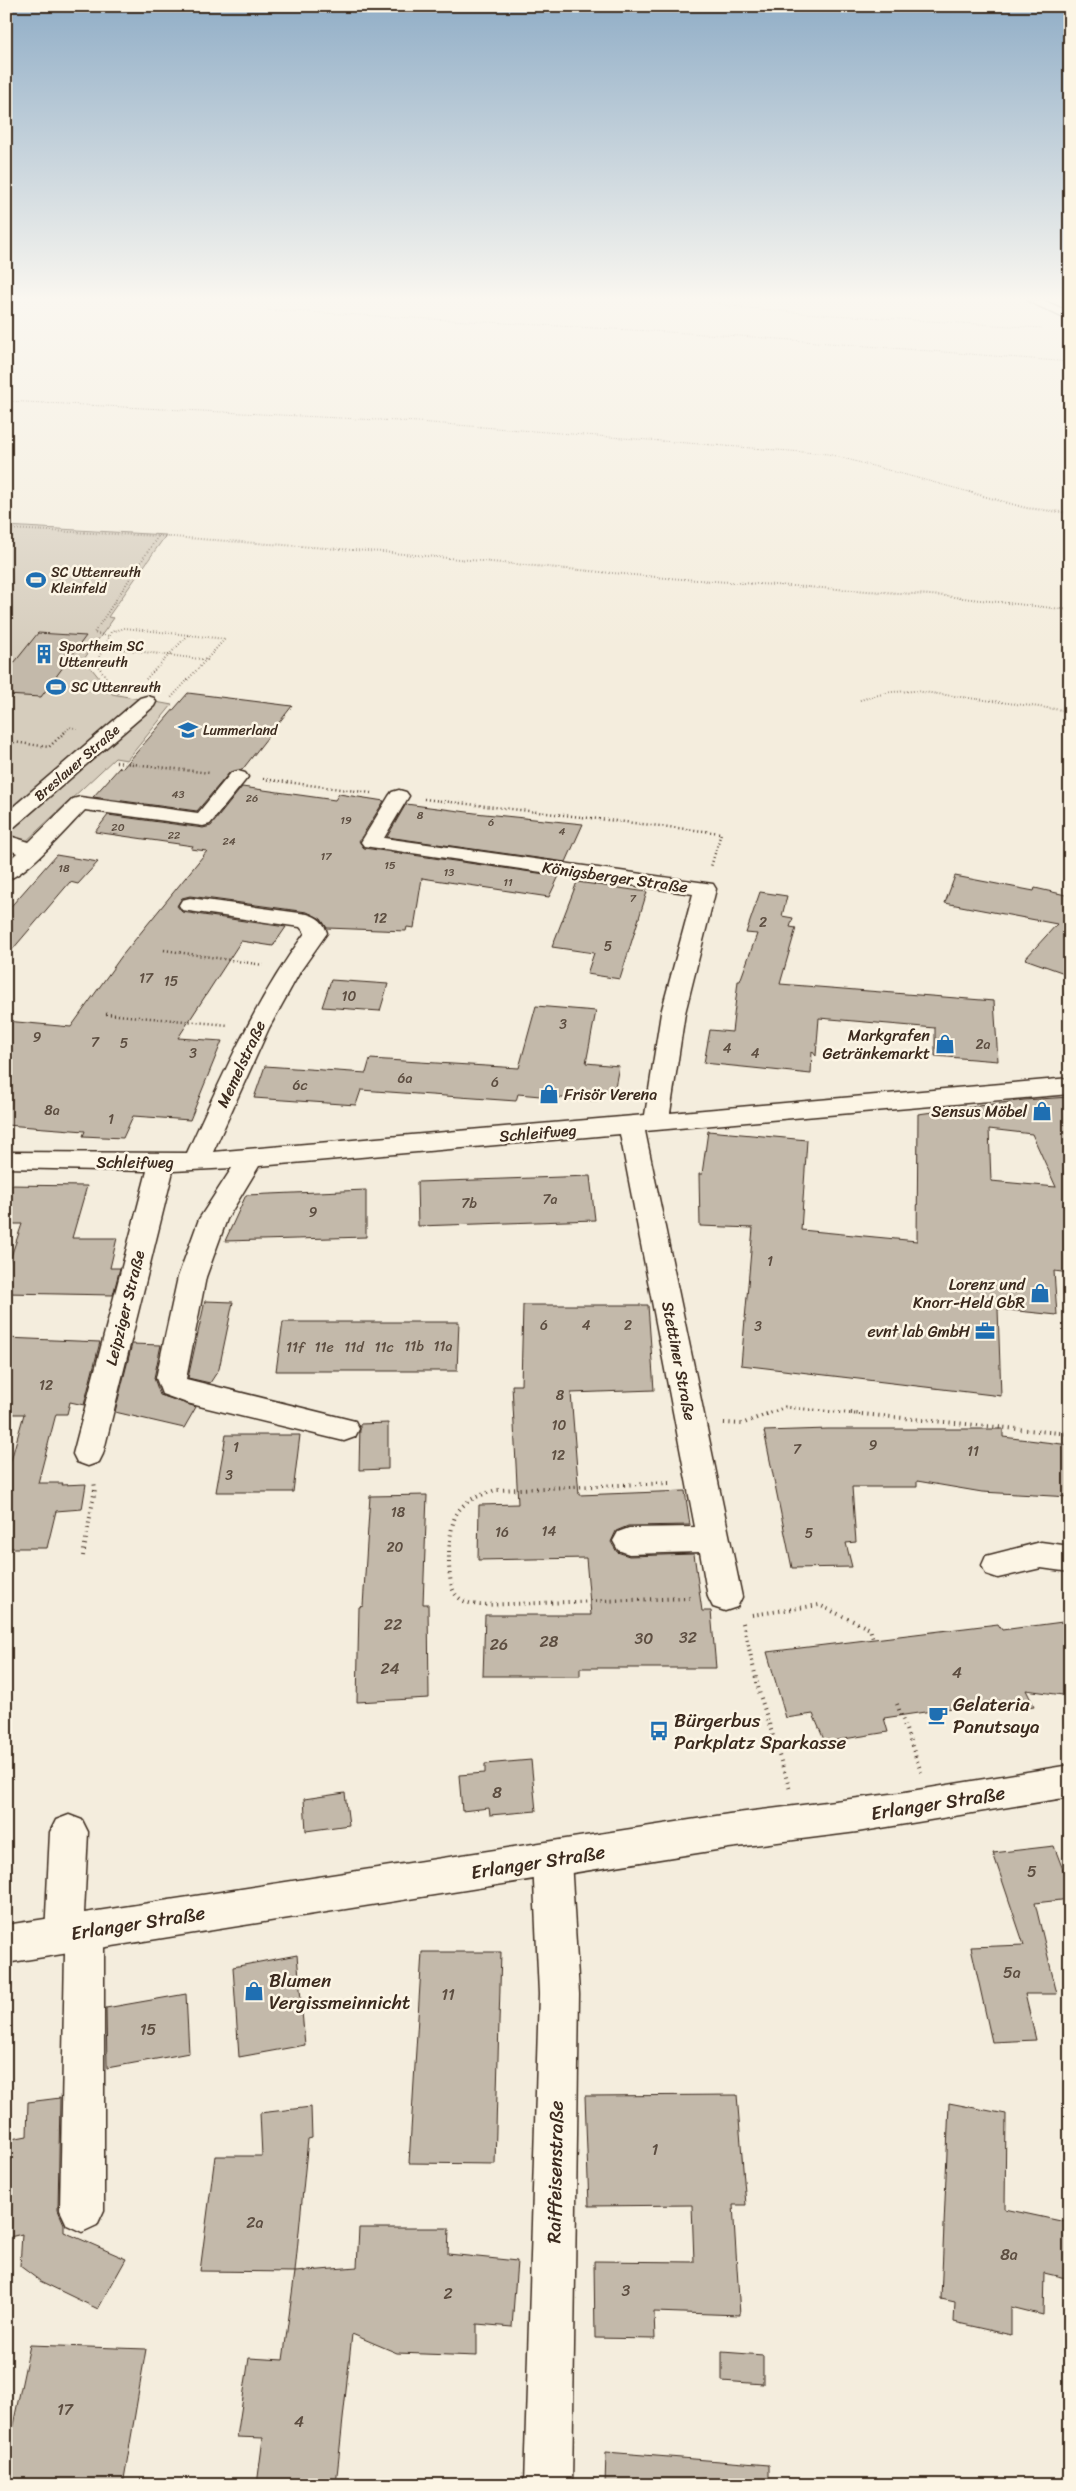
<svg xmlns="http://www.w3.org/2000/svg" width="1076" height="2491" viewBox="0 0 1076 2491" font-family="Sriracha,sans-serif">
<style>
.green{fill:#d6cdbd;stroke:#887c6e}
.building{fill:#c3b9aa;stroke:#3b2a1e;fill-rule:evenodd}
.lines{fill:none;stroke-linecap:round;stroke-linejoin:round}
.minor-casing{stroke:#3b2a1e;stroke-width:3}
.major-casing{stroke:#3b2a1e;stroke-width:3}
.path-far4{stroke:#3b2a1e;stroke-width:1;stroke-dasharray:0.5 2;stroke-linecap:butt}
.path-far3{stroke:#3b2a1e;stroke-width:2;stroke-dasharray:0.5 2.5;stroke-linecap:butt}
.path-far2{stroke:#3b2a1e;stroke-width:2.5;stroke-dasharray:1 3;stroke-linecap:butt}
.path-far1{stroke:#3b2a1e;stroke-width:3;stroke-dasharray:1 4;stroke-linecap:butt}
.path{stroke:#3b2a1e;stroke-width:4;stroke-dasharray:1 4.5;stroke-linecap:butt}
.minor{fill:#fcf5e5;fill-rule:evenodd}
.major{fill:#fcf5e5;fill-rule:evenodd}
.labels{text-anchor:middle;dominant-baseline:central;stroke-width:5;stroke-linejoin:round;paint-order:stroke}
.far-number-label{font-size:11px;fill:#5d4e41}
.far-poi-label{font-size:14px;fill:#3b2a1e;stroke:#fcf5e5;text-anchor:start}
.far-street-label{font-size:14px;fill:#3b2a1e;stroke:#fcf5e5}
.number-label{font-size:14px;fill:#5d4e41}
.street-label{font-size:16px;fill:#3b2a1e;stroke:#fcf5e5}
.poi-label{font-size:16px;fill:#3b2a1e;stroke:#fcf5e5;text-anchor:end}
.near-number-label{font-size:16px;fill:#5d4e41}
.near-poi-label{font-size:19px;fill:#3b2a1e;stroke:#fcf5e5;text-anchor:start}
.near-street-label{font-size:19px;fill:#3b2a1e;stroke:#fcf5e5}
</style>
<rect width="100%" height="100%" fill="#f4eddd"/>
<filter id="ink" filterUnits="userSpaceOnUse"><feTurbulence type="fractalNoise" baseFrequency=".02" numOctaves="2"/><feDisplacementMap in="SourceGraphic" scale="10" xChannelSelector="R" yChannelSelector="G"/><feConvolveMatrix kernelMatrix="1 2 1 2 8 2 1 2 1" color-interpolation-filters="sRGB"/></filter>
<g filter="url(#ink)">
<polygon class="green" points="6,526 166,535 108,617 114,618 84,659 112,694 172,705 127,760 115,758 21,846 6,844"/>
<g class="building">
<polygon points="38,633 86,636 41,697 6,695 6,673"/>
<polygon points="188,693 292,706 242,770 230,772 197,811 93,797 120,767 123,768"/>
<polygon points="242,787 335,800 339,794 384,801 359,841 364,848 559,876 549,897 422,878 414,928 407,927 406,931 327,928 321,919 307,912 190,896 182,898 177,906 182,912 286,927 273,946 241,941 178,1038 222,1041 190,1120 133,1116 123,1138 83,1136 85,1131 6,1125 6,1021 71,1027 121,957 207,851 191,849 193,846 95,832 108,815 203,828 211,826"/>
<polygon points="406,804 475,813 583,824 566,862 387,837"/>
<polygon points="56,855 98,862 78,884 70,882 6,957 6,912"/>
<polygon points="955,876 1034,891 1035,888 1070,896 1070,975 1025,959 1057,924 945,903"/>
<polygon points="577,882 647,892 620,979 587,974 594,953 552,947"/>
<polygon points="760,892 787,896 782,916 793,918 790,927 796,928 780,984 994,1001 998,1061 935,1056 935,1028 819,1018 816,1056 812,1051 811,1074 704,1063 710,1030 732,1032 738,981 740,981 757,934 746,933"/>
<polygon points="331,980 388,984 380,1011 322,1007"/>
<polygon points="536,1006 596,1011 586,1063 619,1066 614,1092 598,1091 596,1101 518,1094 516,1101 361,1090 356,1105 254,1098 265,1066 366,1073 370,1059 519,1068"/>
<path d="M1070 1097V1273L1054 1271 1057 1315 998 1309 1001 1396 741 1365 753 1228 700 1226 699 1174H702L708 1131 807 1140 801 1230 917 1241 918 1114 1024 1100ZM989 1129 1032 1134 1056 1187 991 1181Z"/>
<polygon points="590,1176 595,1220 418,1226 417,1182"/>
<polygon points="6,1185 87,1186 72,1238 117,1238 110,1268 120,1268 113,1295 6,1293 6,1271 22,1224 6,1224"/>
<polygon points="366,1190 366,1237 225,1241 246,1195"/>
<polygon points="205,1301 233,1302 219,1369 210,1383 188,1378"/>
<polygon points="523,1305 648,1305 654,1390 571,1393 579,1495 685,1491 690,1525 628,1526 616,1531 611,1542 617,1552 629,1556 694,1554 702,1611 711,1611 716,1668 580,1668 580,1676 483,1676 485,1615 591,1615 586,1558 478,1560 479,1505 518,1504 512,1385 521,1385"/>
<polygon points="283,1322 459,1322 457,1371 276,1371"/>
<polygon points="6,1338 100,1342 84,1405 70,1402 67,1414 56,1414 38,1483 63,1483 62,1485 86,1484 82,1509 56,1511 47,1548 6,1548 6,1478 24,1414 6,1414"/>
<polygon points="132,1344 161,1345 154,1378 160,1395 196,1407 184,1428 115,1412"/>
<polygon points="388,1423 388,1469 359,1470 360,1424"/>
<polygon points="828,1429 1003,1429 1003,1437 1070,1445 1070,1497 982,1492 917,1481 917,1487 852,1487 856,1542 846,1543 852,1567 792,1568 764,1431"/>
<polygon points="226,1435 300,1435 293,1492 216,1492"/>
<polygon points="427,1495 423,1604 428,1604 429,1698 357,1702 359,1607 363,1606 370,1496"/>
<polygon points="1070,1621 1070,1696 1026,1690 1034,1706 1006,1710 1000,1701 884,1718 888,1732 825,1742 813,1714 786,1718 767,1652 998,1624 1002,1630"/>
<polygon points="531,1760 536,1811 490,1815 489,1808 462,1811 459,1775 485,1773 485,1764"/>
<polygon points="345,1793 349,1825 306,1831 304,1799"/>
<polygon points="1054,1846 1070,1888 1070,1899 1035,1903 1057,1994 1025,1994 1036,2040 992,2042 971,1947 1024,1945 993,1853"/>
<polygon points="422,1952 501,1952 495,2164 409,2163"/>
<polygon points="297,1955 305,2045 239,2057 233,1967"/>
<polygon points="186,1994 189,2053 107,2068 106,2008"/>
<polygon points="737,2095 746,2205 733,2205 740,2315 654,2312 655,2339 595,2338 594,2261 694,2262 692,2205 589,2206 585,2096"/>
<polygon points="60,2098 58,2210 64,2224 64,2232 126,2259 98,2309 40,2281 20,2266 22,2234 6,2238 6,2140 27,2136 28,2102"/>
<polygon points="949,2103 1006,2114 1005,2209 1070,2223 1070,2279 1044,2273 1043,2315 1011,2307 1011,2335 954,2322 955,2302 941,2299"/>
<polygon points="311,2107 312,2138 308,2139 295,2272 200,2271 215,2156 262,2156 260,2113"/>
<polygon points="359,2228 449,2228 448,2254 517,2261 512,2327 477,2324 477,2356 397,2353 352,2334 336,2485 257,2485 263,2438 237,2437 249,2358 283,2360 295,2272 357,2267"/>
<polygon points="30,2345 146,2349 123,2485 6,2485 6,2458"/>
<polygon points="722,2352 763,2355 763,2384 722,2381"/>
<polygon points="606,2452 769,2465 769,2485 605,2485"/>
</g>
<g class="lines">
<defs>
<g id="minor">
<polygon points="1028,301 1045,301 1070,312 1070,321"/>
<polygon points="147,696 154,698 156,702 154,706 13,828 6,830 6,813 140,698"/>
<path d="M238 771 245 773 248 777 210 824 203 826 85 810C68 827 27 875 6 880V863L17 853 6 848V835L29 842 73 799 80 797 198 813 231 773Z"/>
<path d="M399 790 406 792 409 796 384 838 713 884 716 889 685 1013 670 1113 1070 1078V1094L645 1131 742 1597 737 1607 725 1611 713 1607 708 1597 700 1552 629 1554 618 1550 613 1541 618 1532 629 1528 695 1527 620 1134 259 1166 227 1219 206 1277 186 1379 355 1421 359 1429 355 1437 344 1441 187 1403 162 1394 156 1378 178 1277 199 1219 232 1168 173 1171 103 1454 99 1462 88 1466 77 1462 73 1454 147 1171 6 1168V1152L187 1153C222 1077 255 1001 305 933L300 927 182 910 179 905 182 900 190 898 307 914C318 917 324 922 327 933L301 970 269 1028 213 1152 645 1115 661 1013 693 894 364 846 361 842 389 796 392 792Z"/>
<polygon points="1041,1542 1070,1546 1070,1572 1041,1568 998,1578 986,1574 982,1565 986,1556"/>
<polygon points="69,1815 82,1820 88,1832 84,1913 99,1918 104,1931 104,2210 97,2225 82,2232 67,2225 60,2210 65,1953 50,1948 45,1935 50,1832 56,1820"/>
<polygon points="552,1843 565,1848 571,1860 579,1994 572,2485 524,2485 539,1994 533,1860 539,1848"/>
</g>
<polygon id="major" points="1070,1765 1070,1797 857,1832 729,1848 6,1963 6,1925 729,1814 899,1793"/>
</defs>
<use href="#minor" class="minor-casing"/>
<use href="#major" class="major-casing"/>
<g class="path-far4">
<polyline points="713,302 728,306 802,313 1042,328"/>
<polyline points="268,310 740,336 1070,362"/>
<polyline points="6,401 418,422 828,454 973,493"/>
</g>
<g class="path-far3">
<polyline points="969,492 1026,508 1070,513"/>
<polyline points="6,529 158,536 94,633 109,636"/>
<polyline points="158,536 382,552 667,578 945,596 1070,610"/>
<polyline points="106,644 111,632 125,628 225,639 171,698"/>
<polygon points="109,644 112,646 110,649 97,649 100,645"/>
<polyline points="112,648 208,660"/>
<polyline points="102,651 96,663 118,694"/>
<polyline points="146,679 188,635"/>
<polyline points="860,700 890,692 915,691 1070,711"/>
<polyline points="64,733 70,727 79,729"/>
</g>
<g class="path-far2">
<polyline points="6,741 49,747 65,732"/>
<polyline points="116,762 210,773"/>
<polyline points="263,779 371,793"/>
<polyline points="424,799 721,833 711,867"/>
<polyline points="164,950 263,965"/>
<polyline points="106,1014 229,1025"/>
</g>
<polyline class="path-far1" points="766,1415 785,1407 864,1415"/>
<g class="path">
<polyline points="851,1413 1070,1434"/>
<polyline points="724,1423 742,1424 769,1413"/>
<path d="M669 1483 496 1490C481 1495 466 1499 457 1513 448 1527 445 1582 456 1595 462 1602 471 1604 480 1605L691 1598"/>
<polyline points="83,1556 95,1489 94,1481"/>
<polyline points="752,1615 819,1605 870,1629 873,1639"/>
<polyline points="743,1623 760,1695 790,1790"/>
<polyline points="897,1704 921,1772"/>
</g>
<use href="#minor" class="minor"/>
<use href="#major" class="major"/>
</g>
</g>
<linearGradient id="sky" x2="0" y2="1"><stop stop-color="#91aec7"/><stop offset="0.46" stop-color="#faf7f0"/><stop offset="1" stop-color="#faf7f0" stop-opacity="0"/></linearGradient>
<rect width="1076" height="650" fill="url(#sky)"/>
<defs>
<symbol id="stadium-bare" viewBox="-9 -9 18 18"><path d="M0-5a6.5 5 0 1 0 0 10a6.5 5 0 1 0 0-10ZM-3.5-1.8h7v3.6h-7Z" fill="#1f6fb2" stroke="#fcf5e5" stroke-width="2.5" paint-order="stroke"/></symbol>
<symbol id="building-bare" viewBox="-9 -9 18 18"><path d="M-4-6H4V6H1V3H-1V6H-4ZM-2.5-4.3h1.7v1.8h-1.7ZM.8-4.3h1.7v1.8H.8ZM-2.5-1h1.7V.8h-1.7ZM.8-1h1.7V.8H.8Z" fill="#1f6fb2" stroke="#fcf5e5" stroke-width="2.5" paint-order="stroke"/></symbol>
<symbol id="school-bare" viewBox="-9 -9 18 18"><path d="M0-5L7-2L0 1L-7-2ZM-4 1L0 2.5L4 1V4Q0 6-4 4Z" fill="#1f6fb2" stroke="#fcf5e5" stroke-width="2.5" paint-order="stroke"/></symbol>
<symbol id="shop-bare" viewBox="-9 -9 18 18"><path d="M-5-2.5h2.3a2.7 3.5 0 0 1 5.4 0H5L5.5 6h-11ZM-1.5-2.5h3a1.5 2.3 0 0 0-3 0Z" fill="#1f6fb2" stroke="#fcf5e5" stroke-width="2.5" paint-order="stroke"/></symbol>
<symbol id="office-bare" viewBox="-9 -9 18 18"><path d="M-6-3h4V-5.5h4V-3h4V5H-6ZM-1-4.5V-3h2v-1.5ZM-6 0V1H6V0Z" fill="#1f6fb2" stroke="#fcf5e5" stroke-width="2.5" paint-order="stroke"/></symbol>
<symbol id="cafe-bare" viewBox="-9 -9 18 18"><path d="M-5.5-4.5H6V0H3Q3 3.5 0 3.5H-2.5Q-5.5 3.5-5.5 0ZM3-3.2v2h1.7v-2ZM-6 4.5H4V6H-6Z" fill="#1f6fb2" stroke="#fcf5e5" stroke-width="2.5" paint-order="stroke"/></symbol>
<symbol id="bus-bare" viewBox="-9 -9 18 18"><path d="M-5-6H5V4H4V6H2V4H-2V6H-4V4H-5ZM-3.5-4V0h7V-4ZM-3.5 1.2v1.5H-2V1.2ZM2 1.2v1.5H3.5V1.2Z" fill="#1f6fb2" stroke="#fcf5e5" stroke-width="2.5" paint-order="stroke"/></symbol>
</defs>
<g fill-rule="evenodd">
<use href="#stadium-bare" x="22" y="566" width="28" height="28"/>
<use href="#building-bare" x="30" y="640" width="28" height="28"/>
<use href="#stadium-bare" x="42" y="673" width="28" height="28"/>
<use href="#school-bare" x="174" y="716" width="28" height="28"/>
<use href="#shop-bare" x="931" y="1030" width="28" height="28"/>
<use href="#shop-bare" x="535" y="1080" width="28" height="28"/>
<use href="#shop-bare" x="1028" y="1097" width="28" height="28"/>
<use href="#shop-bare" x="1026" y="1279" width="28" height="28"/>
<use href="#office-bare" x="971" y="1317" width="28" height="28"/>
<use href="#cafe-bare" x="924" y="1701" width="28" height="28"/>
<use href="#bus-bare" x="645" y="1717" width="28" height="28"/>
<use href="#shop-bare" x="240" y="1977" width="28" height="28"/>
</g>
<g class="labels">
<g class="far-number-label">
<text x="178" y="794">43</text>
<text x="252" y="798">26</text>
<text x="420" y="815">8</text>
<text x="346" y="820">19</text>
<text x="491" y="822">6</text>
<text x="118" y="827">20</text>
<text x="562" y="831">4</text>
<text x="174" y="835">22</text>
<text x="229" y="841">24</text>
<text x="326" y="856">17</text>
<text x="390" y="865">15</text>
<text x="64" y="868">18</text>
<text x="449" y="872">13</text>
<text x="508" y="882">11</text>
<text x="633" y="898">7</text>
</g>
<g class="far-poi-label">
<text x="51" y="572">SC Uttenreuth<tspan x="51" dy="16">Kleinfeld</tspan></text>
<text x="59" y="646">Sportheim SC<tspan x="59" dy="16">Uttenreuth</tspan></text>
<text x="71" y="687">SC Uttenreuth</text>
<text x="203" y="730">Lummerland</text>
</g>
<g class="far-street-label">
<text transform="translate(77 763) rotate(-41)">Breslauer Straße</text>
</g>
<g class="number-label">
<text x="380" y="918">12</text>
<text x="763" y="922">2</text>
<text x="608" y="946">5</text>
<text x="146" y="978">17</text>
<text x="171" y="981">15</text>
<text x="349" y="996">10</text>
<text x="563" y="1024">3</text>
<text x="37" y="1037">9</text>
<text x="95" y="1042">7</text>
<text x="124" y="1043">5</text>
<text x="983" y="1044">2a</text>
<text x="727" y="1048">4</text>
<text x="193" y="1053">3</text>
<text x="755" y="1053">4</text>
<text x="405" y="1078">6a</text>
<text x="495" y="1082">6</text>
<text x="300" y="1085">6c</text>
<text x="52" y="1110">8a</text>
<text x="111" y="1119">1</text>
<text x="550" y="1199">7a</text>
<text x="469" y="1203">7b</text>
<text x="313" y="1212">9</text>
<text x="770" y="1261">1</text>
<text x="544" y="1325">6</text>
<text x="586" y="1325">4</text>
<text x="628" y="1325">2</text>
<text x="758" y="1326">3</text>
<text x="414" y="1346">11b</text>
<text x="443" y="1346">11a</text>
<text x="295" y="1347">11f</text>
<text x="324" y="1347">11e</text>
<text x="354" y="1347">11d</text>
<text x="384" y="1347">11c</text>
<text x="46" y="1385">12</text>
<text x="560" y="1395">8</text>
<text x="559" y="1425">10</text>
<text x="873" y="1445">9</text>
<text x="236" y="1447">1</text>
<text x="797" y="1449">7</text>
<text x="973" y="1451">11</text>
<text x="558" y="1455">12</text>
<text x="229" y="1475">3</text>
<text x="398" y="1512">18</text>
<text x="549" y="1531">14</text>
<text x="502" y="1532">16</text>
<text x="809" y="1533">5</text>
<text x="395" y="1547">20</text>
</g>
<g class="street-label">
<text transform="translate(615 877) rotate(8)">Königsberger Straße</text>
<text transform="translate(241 1064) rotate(-65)">Memelstraße</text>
<text transform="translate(538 1133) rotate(-5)">Schleifweg</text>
<text x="135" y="1162">Schleifweg</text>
<text transform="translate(125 1308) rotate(-76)">Leipziger Straße</text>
<text transform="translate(679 1361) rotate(79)">Stettiner Straße</text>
</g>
<g class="poi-label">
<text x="930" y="1035">Markgrafen<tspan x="930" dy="18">Getränkemarkt</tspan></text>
<text x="564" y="1094" text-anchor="start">Frisör Verena</text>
<text x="1027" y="1111">Sensus Möbel</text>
<text x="1025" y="1284">Lorenz und<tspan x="1025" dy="18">Knorr-Held GbR</tspan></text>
<text x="970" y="1331">evnt lab GmbH</text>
</g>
<g class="near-number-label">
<text x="393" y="1624">22</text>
<text x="688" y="1637">32</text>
<text x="644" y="1638">30</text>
<text x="549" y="1641">28</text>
<text x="499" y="1644">26</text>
<text x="390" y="1668">24</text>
<text x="957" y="1672">4</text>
<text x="497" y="1792">8</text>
<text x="1032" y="1871">5</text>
<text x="1012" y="1972">5a</text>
<text x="448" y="1994">11</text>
<text x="148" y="2029">15</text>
<text x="655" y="2149">1</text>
<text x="255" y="2222">2a</text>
<text x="1009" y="2254">8a</text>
<text x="626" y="2290">3</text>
<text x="448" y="2293">2</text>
<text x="65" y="2409">17</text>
<text x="299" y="2421">4</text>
</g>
<g class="near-poi-label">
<text x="953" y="1704">Gelateria<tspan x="953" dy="22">Panutsaya</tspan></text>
<text x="674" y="1720">Bürgerbus<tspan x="674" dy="22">Parkplatz Sparkasse</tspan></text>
<text x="269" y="1980">Blumen<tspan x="269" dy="22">Vergissmeinnicht</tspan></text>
</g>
<g class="near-street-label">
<text transform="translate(938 1803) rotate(-9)">Erlanger Straße</text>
<text transform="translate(538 1862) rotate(-9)">Erlanger Straße</text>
<text transform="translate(138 1923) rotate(-9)">Erlanger Straße</text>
<text transform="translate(555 2172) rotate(-89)">Raiffeisenstraße</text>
</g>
</g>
<rect width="1076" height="2491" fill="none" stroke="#fcf5e5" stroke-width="25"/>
<rect x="12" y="12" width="1051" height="2466" fill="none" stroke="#3b2a1e" stroke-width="2" filter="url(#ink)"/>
</svg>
